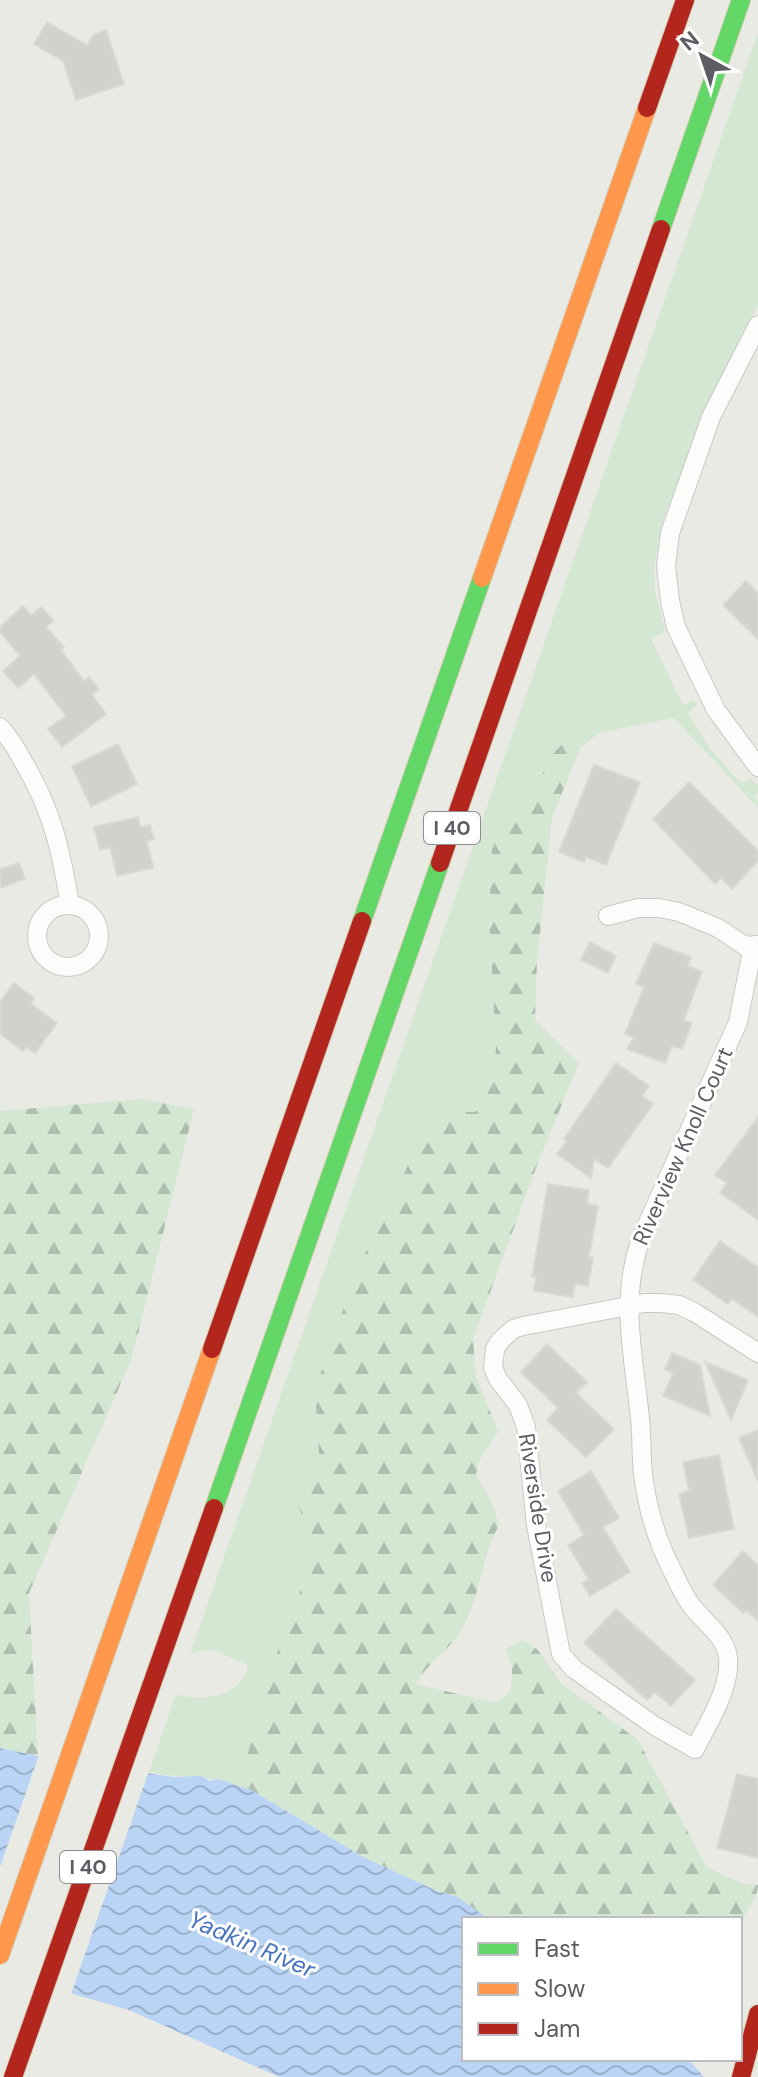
<svg xmlns="http://www.w3.org/2000/svg" width="758" height="2077" viewBox="0 0 758 2077" font-family="'DM Sans',sans-serif">
<style>
.green{fill:#d3e7d3}
.forest{fill:url(#forest-firs)}
.water{fill:url(#water-waves)}
.pier{fill:#eaeae5}
.building{fill:#d1d1ce;stroke:#dad9d4;stroke-width:2}
.lines{fill:none;stroke-linecap:round;stroke-linejoin:round}
.street-casing{stroke:#c8c8c7;stroke-width:20}
.fast-casing{stroke:#d1cdb4;stroke-width:20}
.slow-casing{stroke:#d1cdb4;stroke-width:20}
.jam-casing{stroke:#d1cdb4;stroke-width:20}
.street{stroke:#fcfcfb;stroke-width:18}
.fast{stroke:#63d668;stroke-width:18}
.slow{stroke:#ff974d;stroke-width:18}
.jam{stroke:#b3261e;stroke-width:18}
.labels{text-anchor:middle;dominant-baseline:central;stroke-width:6;stroke-linejoin:round;paint-order:stroke}
.shield{fill:#fff;stroke:#8c8e92;stroke-width:2}
.shield-label{font-size:20px;font-weight:bold;fill:#5b5d63}
.street-label{font-size:22px;fill:#5b5d63;stroke:#fff}
.water-label{font-size:24px;font-style:italic;fill:#4873be;stroke:#fff}
</style>
<defs>
<pattern id="forest-firs" width="22" height="20" patternUnits="userSpaceOnUse" patternTransform="scale(2)"><rect width="22" height="20" fill="#d3e7d3"/><path d="M5 1l3.5 6h-7zM16 11l3.5 6h-7z" fill="#aebeaf"/></pattern>
<pattern id="water-waves" width="16" height="10" patternUnits="userSpaceOnUse" patternTransform="scale(2)"><rect width="16" height="10" fill="#b9d4f4"/><path d="M0 5q4-4 8 0t8 0" fill="none" stroke="#99afc9"/></pattern>
</defs>
<rect width="100%" height="100%" fill="#eaeae5"/>
<path class="green" d="M758 33V305L700 424 661 526 654 569 655 592 665 629 664 632 651 639 683 705 694 700 698 704 688 713 711 750 741 783 751 779 758 785V792L754 797 758 802V808L674 718 599 733 581 747 568 740C543 755 543 789 521 807 516 810 509 813 504 816L492 850 489 918 496 1050 484 1104 476 1112H439L427 1126 357 1270 315 1389 319 1455 297 1498C303 1520 313 1549 307 1572 298 1604 279 1628 276 1662L238 1785C208 1776 179 1778 149 1772L176 1694C202 1703 243 1696 248 1665L211 1649 190 1654Z"/>
<g class="forest">
<path d="M568 740 581 747 552 817 537 962 535 1020 579 1063 537 1165 473 1339 476 1376 498 1432 480 1459 476 1475 493 1504 499 1525C481 1558 480 1599 461 1631 451 1648 420 1671 416 1684L496 1703 511 1691 512 1669 506 1648 523 1640 538 1650 561 1683 638 1740 707 1867 743 1884 758 1885C758 1899 744 1912 740 1927V1919H488L458 1897 437 1891 363 1857 251 1790 238 1785 276 1662C279 1628 298 1604 307 1572 313 1549 303 1520 296 1498L319 1455 315 1389 357 1270 427 1126 439 1112H475L484 1104 496 1050 489 918 492 850 504 816C509 813 516 810 521 807 543 789 543 755 568 740Z"/>
<polygon points="141,1099 194,1109 132,1358 29,1593 38,1756 0,1748 0,1111"/>
</g>
<polygon class="water" points="0,1748 57,1760 174,1777 201,1776 210,1781 219,1779 251,1790 363,1857 437,1891 458,1897 488,1919 464,1919 464,2059 688,2059 704,2077 279,2077 129,2010 16,1978 0,1976"/>
<polygon class="pier" points="40,1752 150,1768 70,1997 15,1982 0,1980 0,1867"/>
<g class="building">
<polygon points="47,22 87,45 93,35 106,30 124,84 76,100 63,61 34,44"/>
<polygon points="746,581 758,593 758,639 723,605"/>
<polygon points="23,606 31,615 41,607 54,621 46,627 64,647 61,650 84,681 89,677 99,689 92,695 106,714 62,747 48,729 66,716 34,674 18,688 3,671 20,656 0,632 0,627"/>
<polygon points="118,744 137,784 91,807 72,766"/>
<polygon points="594,765 640,782 606,865 586,857 584,862 559,852"/>
<polygon points="689,782 758,851 758,861 732,889 721,878 715,884 653,819"/>
<polygon points="138,817 140,827 150,825 154,839 147,841 153,868 117,876 110,847 100,850 94,827"/>
<polygon points="19,863 25,879 0,888 0,869"/>
<polygon points="590,942 616,956 608,973 581,960"/>
<polygon points="654,943 691,957 688,966 702,971 684,1020 692,1023 682,1049 672,1046 665,1063 627,1049 634,1038 625,1034 644,987 636,984"/>
<polygon points="14,983 34,998 31,1004 57,1023 35,1053 27,1047 23,1051 0,1034 0,1002"/>
<polygon points="616,1063 649,1086 642,1096 653,1104 608,1168 594,1159 591,1178 557,1154 567,1141 564,1139"/>
<polygon points="758,1117 758,1220 720,1193 727,1183 715,1175"/>
<polygon points="548,1184 589,1190 587,1204 598,1206 589,1257 593,1258 588,1286 575,1284 573,1297 534,1291 536,1277 532,1277"/>
<polygon points="720,1241 758,1267 758,1317 732,1299 728,1304 693,1280"/>
<polygon points="547,1344 587,1382 576,1393 614,1429 586,1457 547,1420 558,1408 521,1372"/>
<polygon points="672,1353 700,1365 710,1416 663,1396 673,1373 665,1369"/>
<polygon points="705,1362 748,1380 731,1420"/>
<polygon points="758,1430 758,1481 739,1438"/>
<polygon points="719,1455 734,1529 689,1538 679,1494 689,1491 683,1462"/>
<polygon points="591,1471 619,1518 603,1527 630,1572 590,1596 582,1583 589,1580 568,1545 584,1535 558,1491"/>
<polygon points="743,1551 758,1565 758,1621 746,1610 743,1613 713,1585"/>
<polygon points="616,1609 695,1680 671,1706 655,1692 647,1700 584,1643"/>
<polygon points="737,1774 758,1779 758,1858 717,1848"/>
</g>
<g class="lines">
<defs>
<g id="street">
<polyline points="758,325 711,417 670,533 666,566 670,601 676,627 716,710 758,767"/>
<path d="M0 727C10 738 17 750 24 763 53 812 61 851 70 905"/>
<circle cx="68" cy="936" r="31"/>
<polyline points="608,916 638,908 659,908 679,912 718,928 745,946 758,945"/>
<path d="M753 946 738 1022 641 1238C619 1302 634 1355 640 1419 642 1437 641 1455 643 1474 647 1508 657 1541 673 1572 679 1585 685 1598 694 1609 707 1624 726 1638 728 1658 731 1688 708 1723 695 1749L655 1726 574 1669 561 1654 536 1525 526 1427 518 1405 498 1379 493 1368 495 1349 500 1341 513 1329 523 1326 644 1303H660L679 1305 694 1312 758 1353"/>
</g>
<g id="fast">
<polyline points="661,229 741,0"/>
<polyline points="362,921 482,578"/>
<polyline points="214,1508 440,863"/>
</g>
<g id="slow">
<polyline points="482,578 647,108"/>
<polyline points="0,1955 212,1349"/>
</g>
<g id="jam">
<polyline points="647,108 685,0"/>
<polyline points="440,863 661,229"/>
<polyline points="212,1349 362,921"/>
<polyline points="13,2077 214,1508"/>
<polyline points="741,2077 758,2014"/>
</g>
</defs>
<use href="#street" class="street-casing"/>
<use href="#fast" class="fast-casing"/>
<use href="#slow" class="slow-casing"/>
<use href="#jam" class="jam-casing"/>
<use href="#street" class="street"/>
<use href="#fast" class="fast"/>
<use href="#slow" class="slow"/>
<use href="#jam" class="jam"/>
</g>
<g class="labels">
<g class="shield">
<rect x="424" y="812" width="56" height="32" rx="6"/>
<rect x="60" y="1851" width="56" height="32" rx="6"/>
</g>
<g class="shield-label">
<text x="452" y="828">I 40</text>
<text x="88" y="1867">I 40</text>
</g>
<g class="street-label">
<text transform="translate(683 1146) rotate(-66)">Riverview Knoll Court</text>
<text transform="translate(538 1508) rotate(81)">Riverside Drive</text>
</g>
<g class="water-label">
<text transform="translate(252 1944) rotate(23)">Yadkin River</text>
</g>
</g>
<rect x="462" y="1917" width="280" height="144" fill="#ffffff" stroke="#bdbec1" stroke-width="2"/>
<rect x="478" y="1943" width="40" height="12" fill="#63d668" stroke="#bdbec1" stroke-width="2"/>
<text x="534" y="1957" font-size="24" fill="#5b5d63">Fast</text>
<rect x="478" y="1983" width="40" height="12" fill="#ff974d" stroke="#bdbec1" stroke-width="2"/>
<text x="534" y="1997" font-size="24" fill="#5b5d63">Slow</text>
<rect x="478" y="2023" width="40" height="12" fill="#b3261e" stroke="#bdbec1" stroke-width="2"/>
<text x="534" y="2037" font-size="24" fill="#5b5d63">Jam</text>
<g transform="translate(702 56) rotate(320)" stroke="#ffffff" stroke-width="6" paint-order="stroke">
<path d="M0-6L14 30L0 20L-14 30Z" fill="#5b5d63"/>
<text y="-12" font-size="22" font-weight="bold" text-anchor="middle" fill="#5b5d63">N</text>
</g>
</svg>
